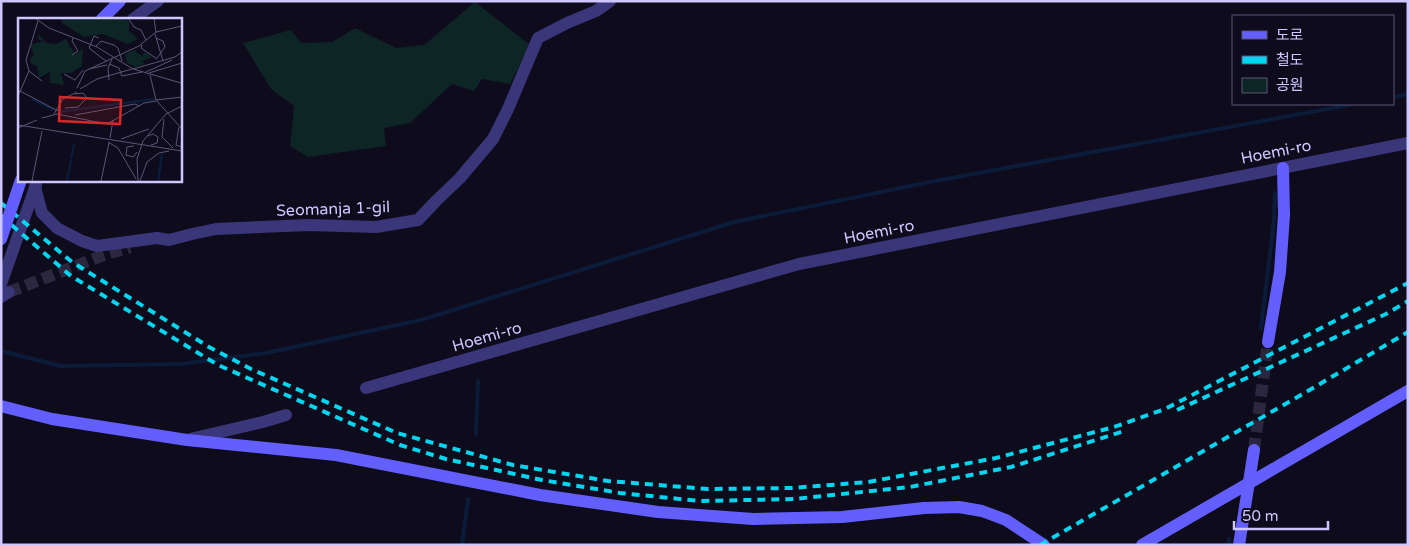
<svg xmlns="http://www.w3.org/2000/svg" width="1409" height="546" viewBox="0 0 1409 546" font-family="'Varela Round','Noto Sans KR',sans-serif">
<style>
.green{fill:#0e2525}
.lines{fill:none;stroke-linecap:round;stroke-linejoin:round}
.stream{stroke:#0b1c3b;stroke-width:4}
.street-tunnel{stroke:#2b273e;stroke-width:12;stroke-dasharray:12 6;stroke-linecap:butt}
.secondary-tunnel{stroke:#2b273e;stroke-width:12;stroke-dasharray:12 6;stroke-linecap:butt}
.street{stroke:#39367a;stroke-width:12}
.secondary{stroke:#635efe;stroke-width:12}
.rail{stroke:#02d5ef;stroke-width:4;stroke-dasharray:8 6;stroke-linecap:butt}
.secondary-bridge{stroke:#635efe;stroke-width:12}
.labels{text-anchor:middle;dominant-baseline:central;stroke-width:4;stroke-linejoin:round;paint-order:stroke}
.street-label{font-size:16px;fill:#cdc6ff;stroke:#0e0b1c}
.inset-river{fill:none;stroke:#0b1c3b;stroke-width:2.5}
.inset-road{fill:none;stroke:#5a5677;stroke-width:1}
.view{fill:#d62828;fill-opacity:0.15;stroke:#d62828;stroke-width:2.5}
.inset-edge{fill:none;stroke:#cdc6ff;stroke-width:2.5}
</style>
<rect width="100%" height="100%" fill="#0e0b1c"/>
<polygon class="green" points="475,2 530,45 510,84 482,79 474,91 452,84 410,123 384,128 386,146 308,157 290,146 294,106 271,89 243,43 291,30 301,43 332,42 355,28 396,48 424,45"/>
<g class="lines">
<g class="stream">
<polyline points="1393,97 1408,94"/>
<polyline points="1261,328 1274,220 1275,193"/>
<polyline points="1,351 61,366 181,364 266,353 421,320 734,222 935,181 1355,104"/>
<polyline points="476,434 478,381"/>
<polyline points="462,545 468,499"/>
<polyline points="1229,545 1229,539"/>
</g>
<polyline class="street-tunnel" points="9,292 104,255 130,247"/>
<polyline class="secondary-tunnel" points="1254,450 1268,342"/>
<g class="street">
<polyline points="133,19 158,1"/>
<polyline points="35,187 42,213 57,228 82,241 97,246 157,238 169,240 192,234 216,229 309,225 376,227 418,220 436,201 460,178 493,139 508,109 538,38 567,23 596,11 610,1"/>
<polyline points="1,284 36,185"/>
<polyline points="1,297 9,292"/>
<polyline points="366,388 799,264 1408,143"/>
<polyline points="190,439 263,422 286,415"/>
</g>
<g class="secondary">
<polyline points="102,19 120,1"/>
<polyline points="1268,342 1280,272 1284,215 1283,168"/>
<polyline points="1,406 52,419 187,440 336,455 540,495 658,512 753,519 842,517 924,508 959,507 982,511 1006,520 1044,545"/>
<polyline points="1142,545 1408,391"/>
<polyline points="1239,545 1254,450"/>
</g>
<g class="rail">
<polyline points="1,203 72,262 209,347 251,369 397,433 513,465 608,481 708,489 792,488 868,482 996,458 1114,427 1165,409 1408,283"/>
<polyline points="1,216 71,276 218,365 400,445 446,459 542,480 620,493 700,501 794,499 910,487 1011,467 1124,431"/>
<polyline points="1177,410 1386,314 1408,301"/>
<polyline points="1040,545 1313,388 1408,332"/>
</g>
<polyline class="secondary-bridge" points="1,239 21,180"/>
</g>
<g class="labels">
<g class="street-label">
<text transform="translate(1276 152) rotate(-11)">Hoemi-ro</text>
<text transform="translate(333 209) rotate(-2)">Seomanja 1-gil</text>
<text transform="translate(879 232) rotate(-11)">Hoemi-ro</text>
<text transform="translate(487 337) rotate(-16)">Hoemi-ro</text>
</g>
</g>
<g transform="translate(18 18)">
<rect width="164" height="164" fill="#0e0b1c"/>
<path d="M43 0H106L111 3V13L120 21 110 26 84 16 66 19 44 5ZM21 16 28 25 38 26 48 21 57 37 65 30 64 48 53 55H43L46 67 32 65V54L21 60 19 48 13 46 12 40 16 38 12 27 25 23 20 21ZM116 32 124 38 127 34 134 39 124 43 127 46 117 49 109 45 107 36Z" fill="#0e2525"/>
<path class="inset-river" d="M14 81 35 92M41 94 136 81M53 141 56 126M49 163 53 142M140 163 144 136"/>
<path class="inset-road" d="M17 0 31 10 79 29 115 51 163 65M110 0 116 9 123 12 128 22M136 0 138 15M20 3 8 42 11 53 24 63M137 16 145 43M81 20 76 18 71 30 88 43M138 20 145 23 147 29 139 40M124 27 123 30 139 41M78 28 83 23 96 27 100 30 104 43M54 37 60 33 54 23 55 20M91 46 101 50 104 58 124 54M71 51 89 47M115 51 157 39 164 34M128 54 154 42M131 55 164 45M46 56 57 62 65 52M132 57 138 82 164 111M91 62 90 50 94 41M59 70 67 53 121 28 138 14 164 8M62 71 79 61 114 51M0 72 40 93M0 78 11 53M138 82 164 79M47 90 60 89 69 80 65 75 57 76M36 96 45 81 59 74M57 97 117 86 121 88M24 100 39 96 89 106 126 85 138 83M146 101 144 119 155 130M0 107 164 133M161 109 158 127 164 129M0 110 19 102M130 118 135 116 140 119 139 125 133 127M92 120 95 102M103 121 131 111M90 124 100 130 118 161M116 128 109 129 108 137 115 139 119 134M14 163 24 113M83 163 91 125M120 163 119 141 125 123 148 96 164 88M122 163 129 144 141 135 151 133"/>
<path class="view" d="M42 79 103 82 102 106 41 103Z"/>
<rect width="164" height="164" class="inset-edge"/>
</g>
<rect width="1409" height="546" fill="none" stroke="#cdc6ff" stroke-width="5"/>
<rect x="1232" y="15" width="162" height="90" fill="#0e0b1c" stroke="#5a5677"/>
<rect x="1242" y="31" width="25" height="8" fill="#635efe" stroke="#5a5677"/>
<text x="1276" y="40" font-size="15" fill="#cdc6ff">도로</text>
<rect x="1242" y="56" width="25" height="8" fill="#02d5ef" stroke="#5a5677"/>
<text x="1276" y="65" font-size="15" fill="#cdc6ff">철도</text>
<rect x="1242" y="78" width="25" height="15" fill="#0e2525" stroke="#5a5677"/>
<text x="1276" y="90" font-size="15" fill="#cdc6ff">공원</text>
<path d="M1234 521v8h94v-8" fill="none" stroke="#cdc6ff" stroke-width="2.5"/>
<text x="1242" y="521" font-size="15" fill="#cdc6ff" stroke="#0e0b1c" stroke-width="4" paint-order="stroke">50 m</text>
</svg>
